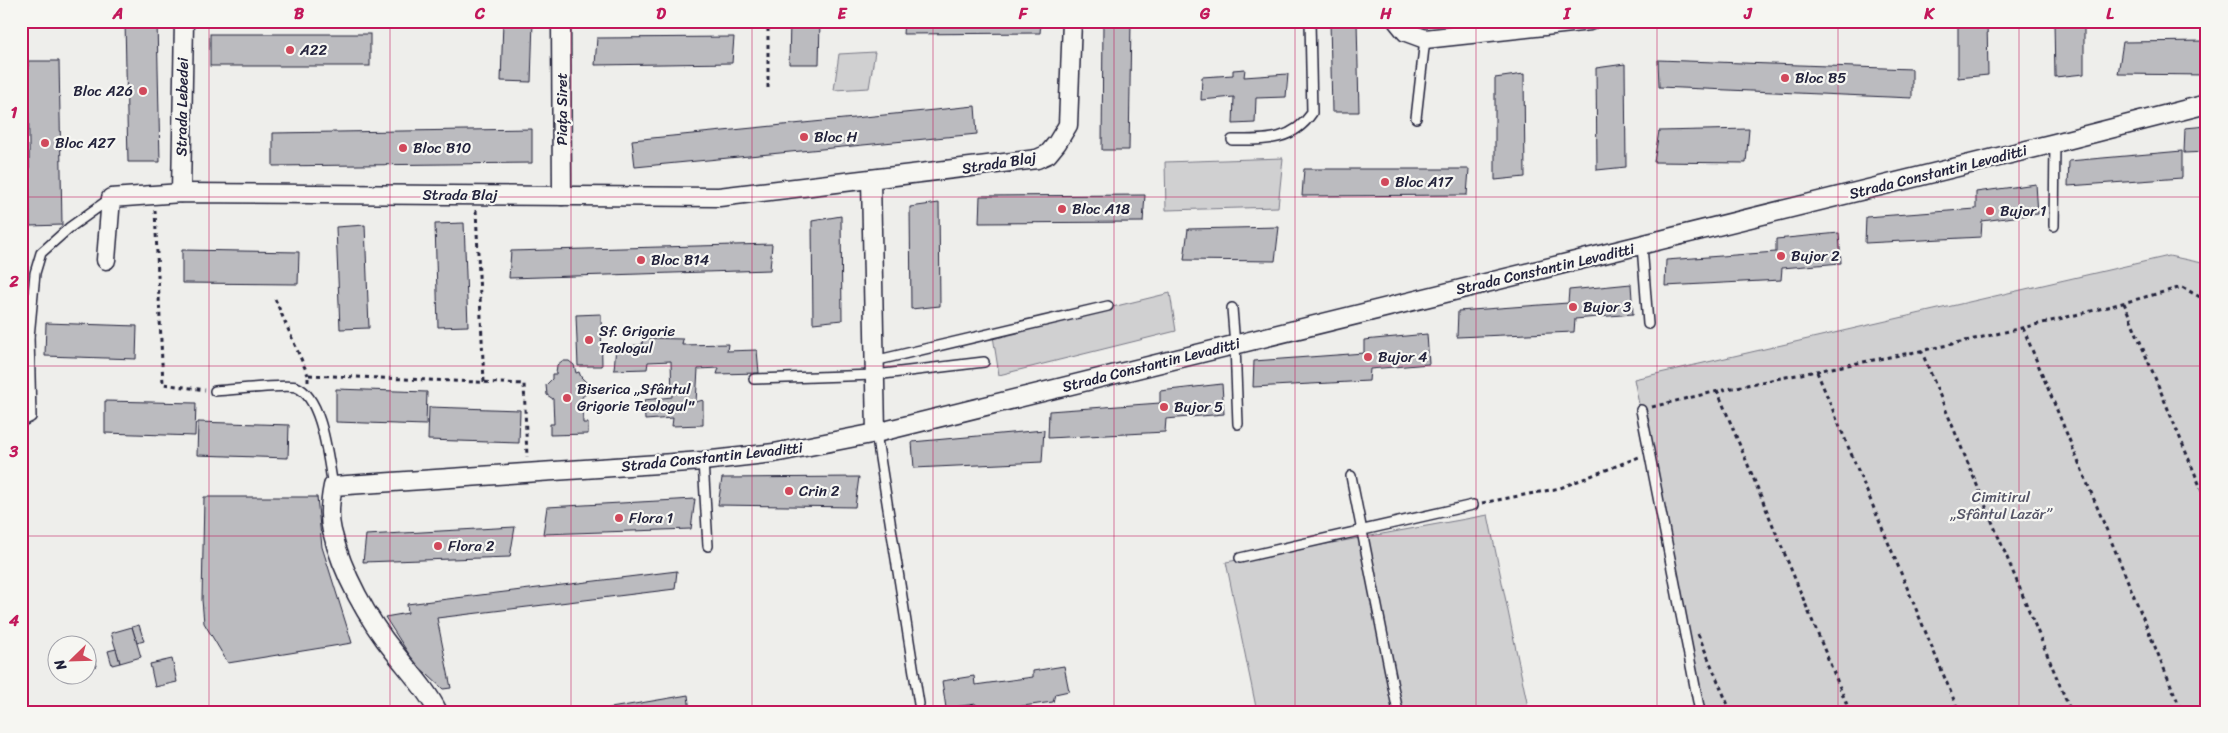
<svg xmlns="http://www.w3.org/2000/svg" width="2228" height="733" viewBox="0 0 2228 733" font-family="Sriracha,sans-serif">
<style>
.green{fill:#d0d0d1;stroke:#797986}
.building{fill:#bbbbbf;stroke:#22223b}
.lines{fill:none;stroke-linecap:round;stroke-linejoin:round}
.service-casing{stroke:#22223b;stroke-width:12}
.minor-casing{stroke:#22223b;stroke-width:21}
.path{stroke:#22223b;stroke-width:3;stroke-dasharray:4 4;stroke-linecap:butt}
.service{stroke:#f6f6f2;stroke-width:9}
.minor{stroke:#f6f6f2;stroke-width:18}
.grid{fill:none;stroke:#c2185b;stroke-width:1;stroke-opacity:0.55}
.poi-dot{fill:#d1495b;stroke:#f6f6f2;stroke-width:2}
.labels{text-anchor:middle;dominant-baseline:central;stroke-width:4.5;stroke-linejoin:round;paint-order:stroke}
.poi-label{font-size:15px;fill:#22223b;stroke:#f6f6f2;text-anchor:start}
.street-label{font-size:15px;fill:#22223b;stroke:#f6f6f2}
.park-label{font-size:15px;fill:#565668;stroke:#f6f6f2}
.neatline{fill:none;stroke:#c2185b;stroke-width:2}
.grid-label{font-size:16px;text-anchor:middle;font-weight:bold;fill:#c2185b}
</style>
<rect width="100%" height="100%" fill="#eeeeeb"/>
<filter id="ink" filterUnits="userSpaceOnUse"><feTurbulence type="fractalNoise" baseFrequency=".02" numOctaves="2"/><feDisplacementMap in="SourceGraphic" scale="10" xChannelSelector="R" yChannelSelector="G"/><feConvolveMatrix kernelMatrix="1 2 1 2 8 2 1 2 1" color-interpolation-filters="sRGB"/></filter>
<g filter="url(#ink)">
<g class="green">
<polygon points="875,52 869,88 834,90 839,54"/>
<polygon points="1283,158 1278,207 1166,210 1165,162"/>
<polygon points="2169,256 2207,264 2207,712 1699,712 1634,379"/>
<polygon points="1170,293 1176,331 999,375 993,336"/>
<polygon points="1488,515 1529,712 1257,712 1226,562"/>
</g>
<g class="building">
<polygon points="125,21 157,21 160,162 128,162"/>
<polygon points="503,21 533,21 531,82 501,81"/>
<polygon points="790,21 820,21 819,64 789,64"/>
<polygon points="904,21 1041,21 1040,33 903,34"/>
<polygon points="1103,21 1131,21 1129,150 1102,150"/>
<polygon points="1330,21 1357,21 1359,112 1332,112"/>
<polygon points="1958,21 1987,21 1988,75 1958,78"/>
<polygon points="2054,21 2084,21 2084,74 2055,77"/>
<rect x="210" y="34" width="160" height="32"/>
<polygon points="734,37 732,63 595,65 597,38"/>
<polygon points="2207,41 2207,75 2118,74 2123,42"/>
<polygon points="1658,60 1912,69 1912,98 1659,87"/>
<polygon points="28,61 59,61 62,225 30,226"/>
<polygon points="1625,64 1626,167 1597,170 1596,68"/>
<polygon points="1245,69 1244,77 1288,74 1286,97 1256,98 1255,123 1233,124 1234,97 1201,100 1202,77 1233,75 1233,70"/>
<polygon points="1524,74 1525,177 1495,180 1495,78"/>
<polygon points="975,106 977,134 635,167 632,140"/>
<polygon points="2207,126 2207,152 2184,153 2185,128"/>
<polygon points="532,129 532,163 273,166 273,133"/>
<polygon points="1749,129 1746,163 1654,162 1659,131"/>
<polygon points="2182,151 2182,178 2068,186 2069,161"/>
<polygon points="1304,169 1469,169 1467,195 1302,196"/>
<polygon points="2036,184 2038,214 1982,221 1981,237 1865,243 1866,217 1976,209 1976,192"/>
<polygon points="1145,195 1143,222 979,223 980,196"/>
<polygon points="939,203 940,306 911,309 910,207"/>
<polygon points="841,216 842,320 813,323 812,221"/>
<polygon points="464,223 468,326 438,327 435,224"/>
<polygon points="365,225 369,328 340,329 336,227"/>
<polygon points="1279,227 1275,261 1184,260 1188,229"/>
<polygon points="1839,233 1841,263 1782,268 1781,280 1665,286 1666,260 1776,252 1776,239"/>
<polygon points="772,244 770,270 509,278 511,251"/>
<polygon points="182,250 299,252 298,284 182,283"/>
<polygon points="1631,284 1633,314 1575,319 1574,332 1457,337 1458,311 1568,303 1569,290"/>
<polygon points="601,314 602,366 578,366 576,315"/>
<polygon points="46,323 137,326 136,359 45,356"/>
<polygon points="1427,334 1429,364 1370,369 1369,381 1253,387 1254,361 1364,353 1364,340"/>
<polygon points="643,338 683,339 682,345 728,344 727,351 757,350 759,373 717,374 719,368 698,369 696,402 703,400 703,425 672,426 673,418 645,420 644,400 672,397 671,361 648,362 647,369 614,370 616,346 642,345"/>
<polygon points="562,361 569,361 574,365 576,373 579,372 581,377 587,383 587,393 582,397 583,423 588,423 588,434 550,435 550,424 554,424 553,399 547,395 546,385 552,379 552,374 556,374 557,365"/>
<polygon points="1222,384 1224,414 1166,419 1165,432 1048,438 1049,411 1160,403 1160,391"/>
<polygon points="336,389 427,392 426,425 336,422"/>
<polygon points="105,401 196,403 195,436 105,433"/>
<polygon points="429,407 520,410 519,443 428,440"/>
<polygon points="198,422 289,425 288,458 197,455"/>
<polygon points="1044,430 1042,462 914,468 912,442"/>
<polygon points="859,477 855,507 718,505 722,478"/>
<polygon points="204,497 317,497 322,547 352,643 228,663 204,623 202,600"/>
<polygon points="695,499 691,529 543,534 547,507"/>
<polygon points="515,527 510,557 363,562 366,535"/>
<polygon points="677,571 675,589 437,618 451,688 443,689 414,662 385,617 408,613 407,604"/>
<polygon points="139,625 144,641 137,643 132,627"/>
<polygon points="132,627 141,657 120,663 111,633"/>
<polygon points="116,649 120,663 112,665 108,651"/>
<polygon points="92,650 97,666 88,669 88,651"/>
<polygon points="172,659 177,682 155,687 150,664"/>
<polygon points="1064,666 1069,691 1055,694 1053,702 979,712 976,704 946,708 942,681 974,676 975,685 1033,677 1033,671"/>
<polygon points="688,695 690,712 587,712"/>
</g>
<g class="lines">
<defs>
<g id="service">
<polyline points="1416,118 1425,39"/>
<path d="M1232 140C1264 140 1292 142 1312 113L1310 21"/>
<polyline points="2054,226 2055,143"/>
<polyline points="1642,245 1648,324"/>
<polyline points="1232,308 1235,345 1238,424"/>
<polyline points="21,337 29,337 35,273 41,253 69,228 111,198"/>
<polyline points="874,361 1108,306"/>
<polyline points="754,379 875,375 984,362"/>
<path d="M215 391C230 390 287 384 296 387 323 397 328 461 333 486"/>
<polyline points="1641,410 1700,712"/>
<polyline points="21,422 31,417 29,337"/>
<polyline points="876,433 919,704"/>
<polyline points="703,461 708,546"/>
<polyline points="1351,476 1398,712"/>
<polyline points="1240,558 1473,505"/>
</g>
<g id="minor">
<polyline points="561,21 562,196"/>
<polyline points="1397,21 1406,32 1425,39 1590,21"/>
<polyline points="871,179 876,433"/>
<polyline points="181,193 184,21"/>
<polyline points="106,260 111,198 181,193 719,197 1037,159 1048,154 1057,143 1068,125 1072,21"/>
<path d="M438 712C427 690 410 672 395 653 368 620 342 573 332 531 328 516 330 501 333 486L703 461 774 453 876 433 2055 143 2207 104"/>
</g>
</defs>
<use href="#service" class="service-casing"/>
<use href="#minor" class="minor-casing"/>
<g class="path">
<polyline points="768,88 768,21"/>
<polyline points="155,210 163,384 205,390"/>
<polyline points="476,210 484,382"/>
<polyline points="275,299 308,375"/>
<polyline points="2124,303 2207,503"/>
<polyline points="2023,328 2182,712"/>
<polyline points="1921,350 2071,712"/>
<polyline points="1817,372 1959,712"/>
<polyline points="308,382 308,375 524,384 527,457"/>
<polyline points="1717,390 1850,712"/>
<path d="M1652 407C1740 384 1830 369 1920 351 2008 332 2095 311 2182 287L2207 301"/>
<polyline points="1482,503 1560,488 1639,457"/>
<polyline points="1698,634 1731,712"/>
</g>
<use href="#service" class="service"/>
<use href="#minor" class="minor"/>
</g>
</g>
<path class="grid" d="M209 21V712M390 21V712M571 21V712M752 21V712M933 21V712M1114 21V712M1295 21V712M1476 21V712M1657 21V712M1838 21V712M2019 21V712M21 197H2207M21 366H2207M21 536H2207"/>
<g class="poi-dot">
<circle cx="290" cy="50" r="5"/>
<circle cx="1785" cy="78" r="5"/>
<circle cx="143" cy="91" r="5"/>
<circle cx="804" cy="137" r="5"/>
<circle cx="45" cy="143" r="5"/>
<circle cx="403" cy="148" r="5"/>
<circle cx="1385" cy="182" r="5"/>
<circle cx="1062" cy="209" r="5"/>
<circle cx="1990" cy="211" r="5"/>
<circle cx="1781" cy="256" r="5"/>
<circle cx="641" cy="260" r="5"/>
<circle cx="1573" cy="307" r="5"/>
<circle cx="589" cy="340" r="5"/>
<circle cx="1368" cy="357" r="5"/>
<circle cx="567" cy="398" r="5"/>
<circle cx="1164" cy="407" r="5"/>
<circle cx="789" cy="491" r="5"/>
<circle cx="619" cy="518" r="5"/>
<circle cx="438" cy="546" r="5"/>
</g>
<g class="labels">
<g class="poi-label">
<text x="300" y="50">A22</text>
<text x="1795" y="78">Bloc B5</text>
<text x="133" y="91" text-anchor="end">Bloc A26</text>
<text x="814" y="137">Bloc H</text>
<text x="55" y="143">Bloc A27</text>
<text x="413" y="148">Bloc B10</text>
<text x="1395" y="182">Bloc A17</text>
<text x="1072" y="209">Bloc A18</text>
<text x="2000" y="211">Bujor 1</text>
<text x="1791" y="256">Bujor 2</text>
<text x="651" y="260">Bloc B14</text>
<text x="1583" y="307">Bujor 3</text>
<text x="599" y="331">Sf. Grigorie<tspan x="599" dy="17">Teologul</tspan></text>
<text x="1378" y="357">Bujor 4</text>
<text x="577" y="389">Biserica „Sfântul<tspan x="577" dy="17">Grigorie Teologul"</tspan></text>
<text x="1174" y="407">Bujor 5</text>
<text x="799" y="491">Crin 2</text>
<text x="629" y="518">Flora 1</text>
<text x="448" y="546">Flora 2</text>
</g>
<g class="street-label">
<text transform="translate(182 107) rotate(-89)">Strada Lebedei</text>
<text transform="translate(562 109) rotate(-90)">Piața Siret</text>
<text transform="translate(999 163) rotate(-9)">Strada Blaj</text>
<text transform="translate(1938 172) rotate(-14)">Strada Constantin Levaditti</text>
<text x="460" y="195">Strada Blaj</text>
<text transform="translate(1545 269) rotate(-13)">Strada Constantin Levaditti</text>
<text transform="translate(1151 365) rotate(-14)">Strada Constantin Levaditti</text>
<text transform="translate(712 457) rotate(-6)">Strada Constantin Levaditti</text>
</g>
<g class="park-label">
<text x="2001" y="497">Cimitirul<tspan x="2001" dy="17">„Sfântul Lazăr”</tspan></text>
</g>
</g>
<rect width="2228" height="733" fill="none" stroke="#f6f6f2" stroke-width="55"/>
<g transform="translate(72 660) rotate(247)"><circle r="24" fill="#f6f6f2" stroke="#a1a1a9"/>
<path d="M0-4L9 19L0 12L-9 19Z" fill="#d1495b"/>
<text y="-8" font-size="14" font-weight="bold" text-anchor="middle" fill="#22223b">N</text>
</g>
<rect x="28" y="28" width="2172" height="678" class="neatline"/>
<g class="grid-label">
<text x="118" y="19">A</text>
<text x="299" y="19">B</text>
<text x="480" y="19">C</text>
<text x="661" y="19">D</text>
<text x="842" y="19">E</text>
<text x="1023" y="19">F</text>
<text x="1205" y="19">G</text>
<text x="1386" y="19">H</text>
<text x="1567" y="19">I</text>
<text x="1748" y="19">J</text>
<text x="1929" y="19">K</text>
<text x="2110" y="19">L</text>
<text x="14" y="118">1</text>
<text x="14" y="287">2</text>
<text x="14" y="457">3</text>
<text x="14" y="626">4</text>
</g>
</svg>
